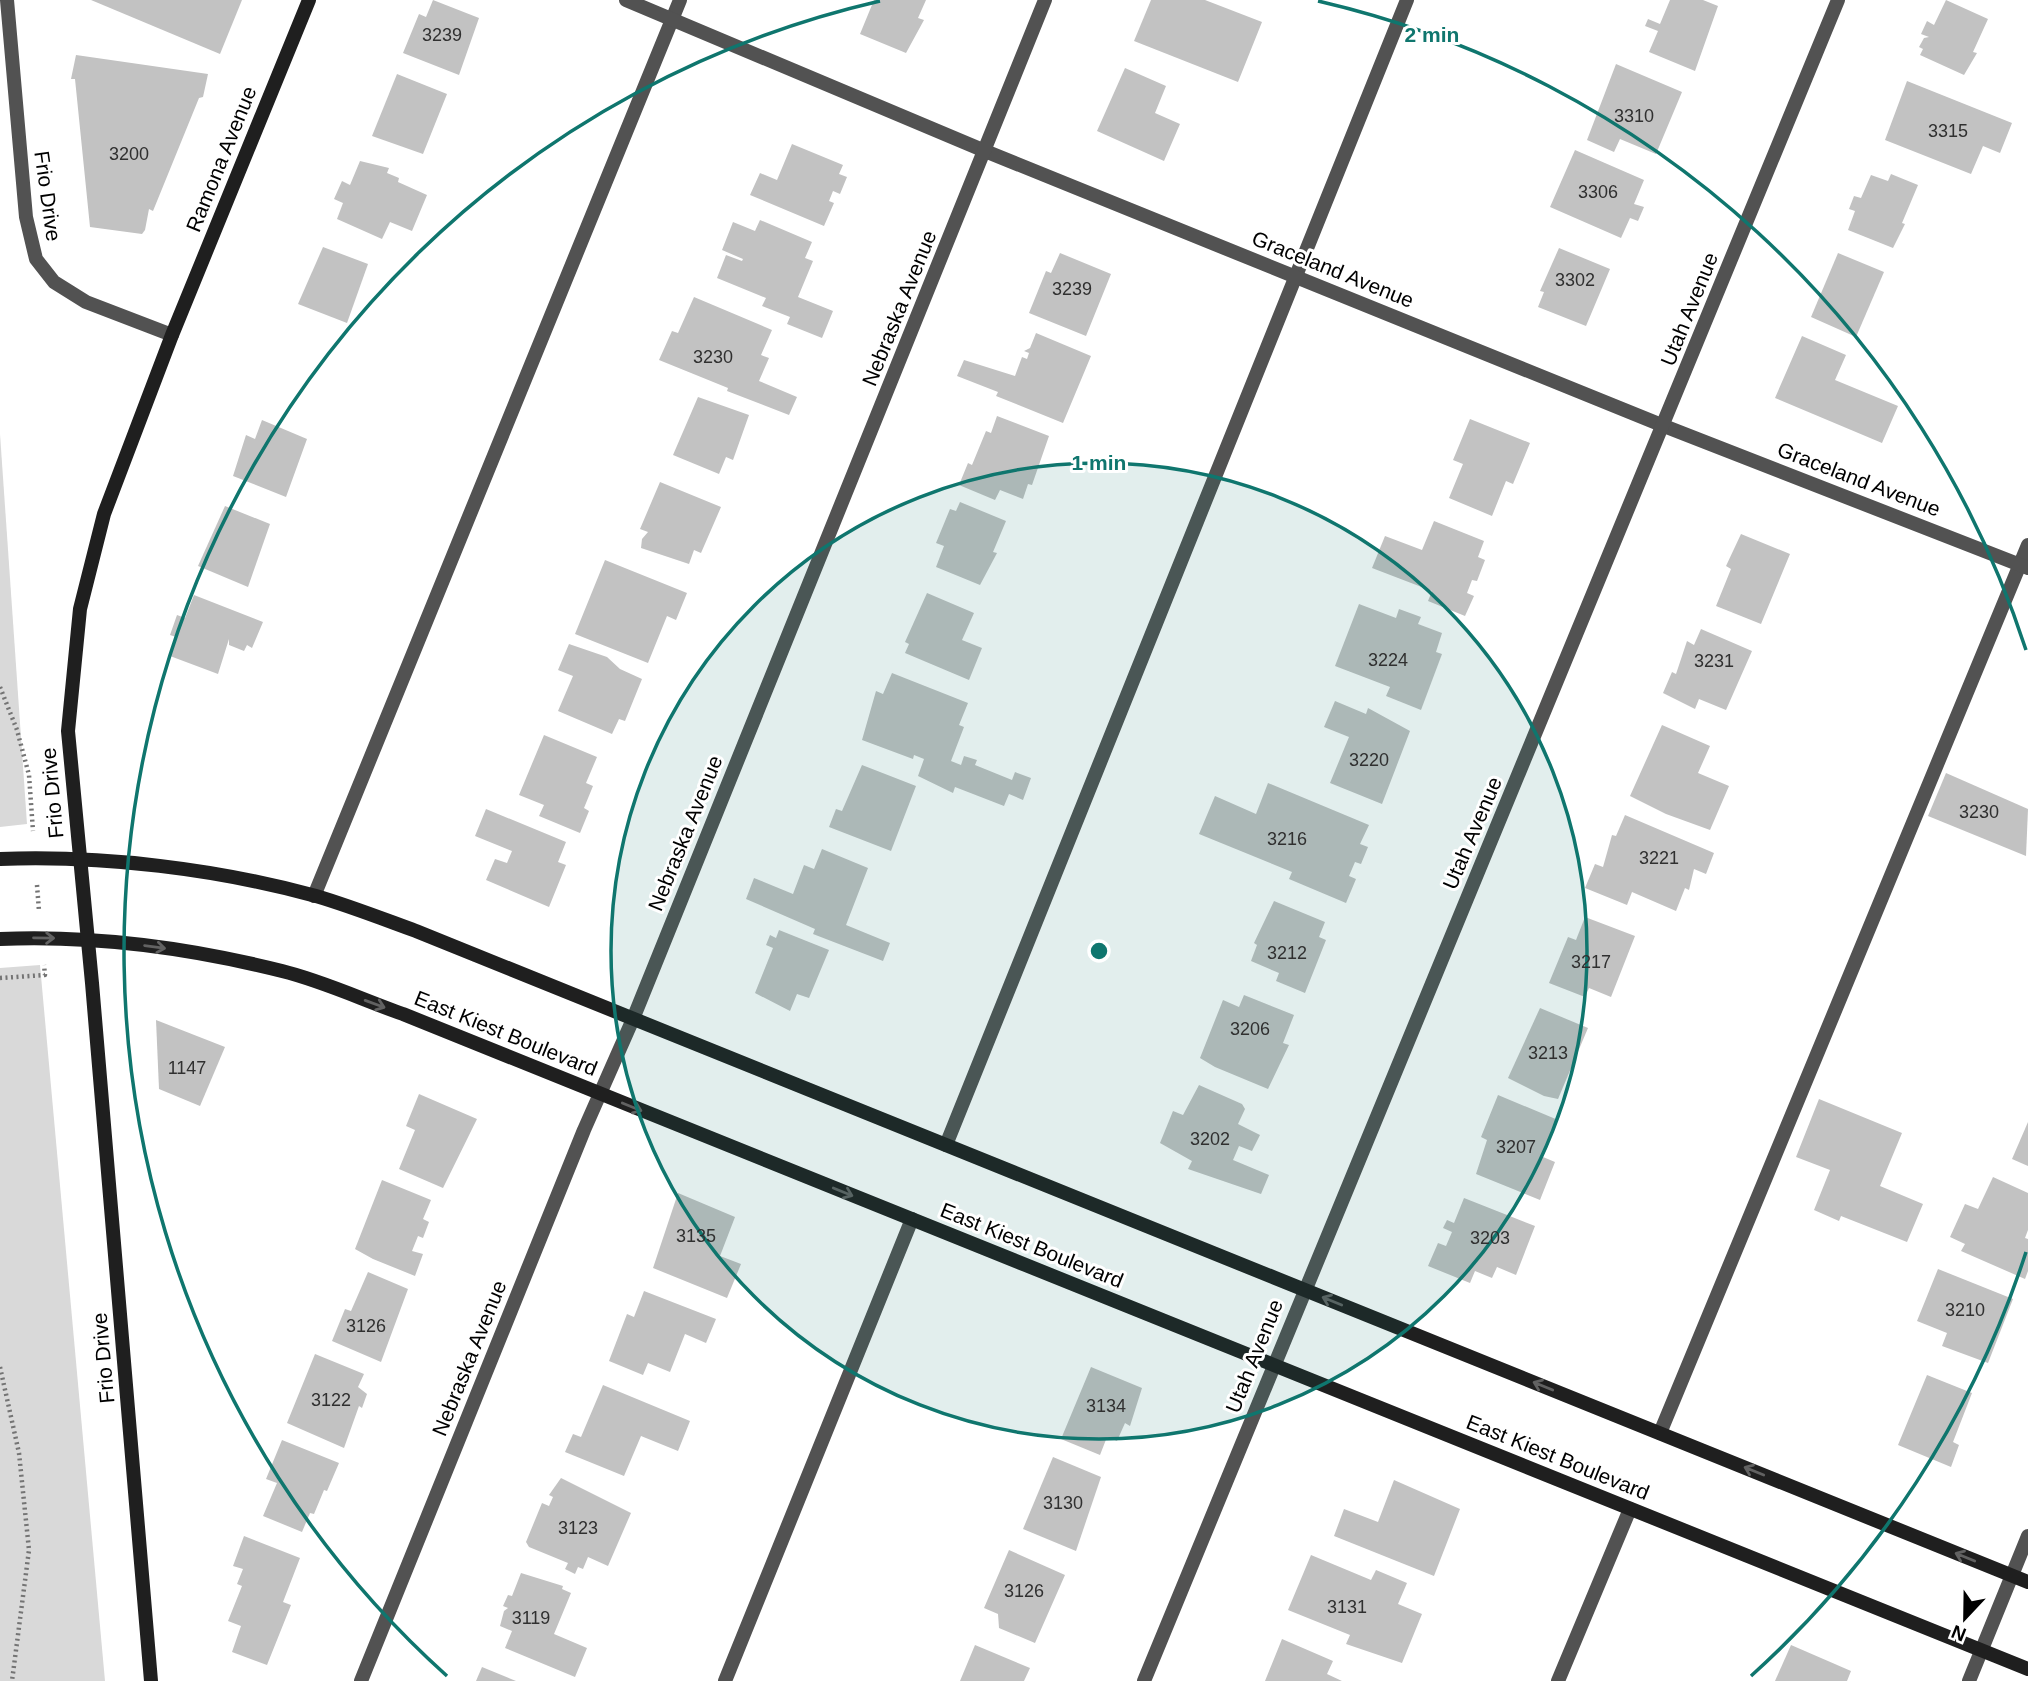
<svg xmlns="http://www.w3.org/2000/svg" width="2028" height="1681" viewBox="0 0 2028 1681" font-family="Helvetica,sans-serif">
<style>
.green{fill:#d9d9d9}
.building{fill:#c2c2c2}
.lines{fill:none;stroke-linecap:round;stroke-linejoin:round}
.path{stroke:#747474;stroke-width:4.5;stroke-dasharray:2 3.5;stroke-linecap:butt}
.lane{stroke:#525252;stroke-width:14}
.street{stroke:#525252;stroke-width:14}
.secondary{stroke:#1f1f1f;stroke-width:14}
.oneway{stroke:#626262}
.ring{fill:none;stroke:#0f766e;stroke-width:3.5}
.labels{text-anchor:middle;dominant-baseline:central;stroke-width:6;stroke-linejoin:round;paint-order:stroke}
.number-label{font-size:18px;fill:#303030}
.street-label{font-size:21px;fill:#000;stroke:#fff}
.centre{fill:#0f766e;stroke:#fff;stroke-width:3.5}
.ring-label{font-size:21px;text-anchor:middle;font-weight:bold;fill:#0f766e;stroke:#fff;stroke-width:6;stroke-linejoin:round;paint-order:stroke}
</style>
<rect width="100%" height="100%" fill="#fff"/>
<g class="green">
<polygon points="0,434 27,824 0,827"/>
<polygon points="40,965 105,1681 0,1681 0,968"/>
</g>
<g class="building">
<polygon points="91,0 242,0 220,54"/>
<polygon points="433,0 479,18 459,75 403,53 419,14 426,17"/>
<polygon points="874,0 926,0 918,18 924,20 906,53 860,34"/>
<polygon points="1151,0 1205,0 1262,22 1238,82 1134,41"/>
<polygon points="1670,0 1703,0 1718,6 1695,71 1649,52 1658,31 1645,26 1648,19 1660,24"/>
<polygon points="1946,0 1988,19 1973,52 1977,53 1964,75 1920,55 1923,49 1919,47 1924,38 1929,37 1921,34 1927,21 1934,25"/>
<polygon points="76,55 208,74 203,97 199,98 153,211 149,209 145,230 142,234 90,227 75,79 71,79"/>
<polygon points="1616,64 1682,92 1656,154 1620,139 1614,152 1587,140"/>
<polygon points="1125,68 1166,86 1155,113 1180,124 1164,161 1097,131"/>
<polygon points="397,74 447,94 423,154 372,136"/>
<polygon points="1907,81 2012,123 2000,153 1983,146 1971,174 1885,140"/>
<polygon points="792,144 843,165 839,174 847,177 840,194 833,191 829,201 834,203 824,226 750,195 760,173 777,180"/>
<polygon points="1575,150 1644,180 1634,204 1644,207 1638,221 1630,218 1621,238 1550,207"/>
<polygon points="360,161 389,168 387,173 399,178 398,182 427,195 412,231 390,222 382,239 337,219 343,203 334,199 342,181 350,185"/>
<polygon points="1891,174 1918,185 1902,223 1905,224 1893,248 1848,230 1855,211 1849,209 1854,196 1861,198 1871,175 1888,181"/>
<polygon points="760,220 812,242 805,258 813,261 798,297 833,311 822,338 787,324 790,317 762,306 766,298 717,278 726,255 742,261 743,259 722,250 733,222 755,231"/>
<polygon points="323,247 368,264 347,323 298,304"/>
<polygon points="1559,248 1610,269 1586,326 1538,307 1544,292 1540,291"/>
<polygon points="1060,253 1111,274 1086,336 1029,313 1046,271 1051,273"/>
<polygon points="1838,253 1884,272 1856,337 1811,317"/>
<polygon points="694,297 772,330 761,355 769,358 759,381 797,397 789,415 727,391 728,388 659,360 672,331 678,333"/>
<polygon points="1036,333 1091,356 1063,423 996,396 998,392 957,376 964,360 1015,376 1022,357 1027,359 1029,353 1024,351 1030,348"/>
<polygon points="1802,336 1846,355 1835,380 1898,406 1882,443 1775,398"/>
<polygon points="698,397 749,415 733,460 726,457 719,474 673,455"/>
<polygon points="997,416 1049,436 1032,485 1028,484 1023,499 1000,490 995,500 959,485 968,463 972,465 986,431 991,433"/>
<polygon points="1470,419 1530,443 1513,484 1506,481 1492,516 1449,498 1463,464 1453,460"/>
<polygon points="262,420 307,439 286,497 233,476 246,435 255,439"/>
<polygon points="660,482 721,507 701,553 694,550 689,564 641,548 642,539 648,532 640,529"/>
<polygon points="960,502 1006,521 993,552 997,553 980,585 936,567 944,546 936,543 950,509 956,511"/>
<polygon points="225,506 270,524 248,587 198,566"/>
<polygon points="1434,521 1484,541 1478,557 1485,560 1477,581 1472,580 1467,593 1474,596 1465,616 1428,601 1432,591 1372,568 1385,536 1422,550"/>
<polygon points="1741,534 1790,554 1761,624 1716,606 1731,569 1726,566"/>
<polygon points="605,560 687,593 676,620 667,616 648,663 575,634"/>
<polygon points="927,593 974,613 962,640 982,648 969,680 905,653 909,644 905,642"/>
<polygon points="194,595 263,622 252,648 247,645 244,651 229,645 229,639 218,674 170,656 176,637 170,635 177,615 185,618"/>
<polygon points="1359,604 1396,618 1399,609 1421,617 1418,624 1442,633 1436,652 1442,654 1421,710 1386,696 1390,687 1335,666"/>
<polygon points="1701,629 1752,651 1726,710 1699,699 1695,709 1663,693 1672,672 1676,674 1687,641 1694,645"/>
<polygon points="569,644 607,657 620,669 642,679 625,721 619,719 612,734 558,711 573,676 558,670"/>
<polygon points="892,673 968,703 959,725 964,727 951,761 961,765 964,756 977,760 975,765 1012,780 1015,772 1031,778 1023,800 1009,794 1004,806 955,787 953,793 918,776 924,759 914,755 913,759 862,740 876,691 883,694"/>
<polygon points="1335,701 1366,714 1368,708 1410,731 1382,804 1330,783 1349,737 1324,727"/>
<polygon points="1662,725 1710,746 1698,773 1729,786 1710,830 1666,814 1630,796"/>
<polygon points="544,735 597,757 586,783 593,786 584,808 589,811 580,833 539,816 544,805 519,795"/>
<polygon points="862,765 916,786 891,851 829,827 836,809 842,811"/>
<polygon points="1946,773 2028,809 2026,856 1928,816"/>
<polygon points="1268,783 1369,825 1360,844 1368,847 1361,864 1355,862 1349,876 1356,879 1346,903 1289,879 1292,872 1199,834 1215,796 1256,814"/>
<polygon points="486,809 566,842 558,862 566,865 549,907 486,880 495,859 507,863 512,851 475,836"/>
<polygon points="1625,815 1714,853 1706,874 1694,869 1689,890 1685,888 1676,911 1632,892 1627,905 1585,888 1595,864 1603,867 1612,835 1616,836"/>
<polygon points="822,849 868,868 846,925 890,943 883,961 813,934 815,929 746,899 754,878 793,894 804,865 814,869"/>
<polygon points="1274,901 1325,922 1319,937 1326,940 1305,993 1276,981 1279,973 1251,961 1257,945 1254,943"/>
<polygon points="1585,917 1635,936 1611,997 1589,988 1585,997 1549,983 1568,937 1576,940"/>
<polygon points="779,930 829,950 809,998 797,994 790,1011 755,993 773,948 766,945 770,935 776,938"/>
<polygon points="1244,995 1294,1015 1283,1043 1289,1045 1268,1089 1215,1067 1200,1058 1223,1000 1239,1007"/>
<polygon points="1540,1008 1588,1028 1558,1099 1544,1096 1508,1078"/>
<polygon points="156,1020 225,1047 200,1106 159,1089"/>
<polygon points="1199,1085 1242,1104 1245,1109 1238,1124 1260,1135 1252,1151 1239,1146 1233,1160 1269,1175 1261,1194 1188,1169 1192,1161 1160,1143 1173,1111 1183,1115"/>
<polygon points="419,1094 477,1119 443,1188 399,1169 415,1130 406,1126"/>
<polygon points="1498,1095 1558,1120 1543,1157 1555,1162 1540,1200 1476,1174 1487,1140 1481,1137"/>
<polygon points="1819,1099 1902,1133 1880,1186 1923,1204 1907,1242 1841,1216 1839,1221 1814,1210 1830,1170 1796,1157"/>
<polygon points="2028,1122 2028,1166 2012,1159"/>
<polygon points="1993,1177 2028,1193 2028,1230 2025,1238 2028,1239 2028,1271 2025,1279 1961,1251 1965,1244 1950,1237 1965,1204 1978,1209"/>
<polygon points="382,1180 431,1200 423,1219 429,1222 423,1238 418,1236 412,1251 423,1254 415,1276 373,1259 355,1249"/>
<polygon points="678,1193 735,1217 720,1256 741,1264 727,1298 653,1268"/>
<polygon points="1464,1198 1535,1226 1516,1275 1497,1267 1492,1278 1475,1271 1470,1283 1428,1266 1438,1243 1446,1246 1452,1232 1443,1228 1447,1220 1454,1223"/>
<polygon points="1938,1269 2013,1299 1988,1363 1942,1346 1947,1333 1917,1321"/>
<polygon points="368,1272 408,1289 381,1362 332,1341 345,1309 351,1311"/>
<polygon points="644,1291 716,1319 706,1343 685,1334 670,1372 648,1363 643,1375 609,1361 627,1314 634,1317"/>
<polygon points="315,1354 364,1374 358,1387 367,1394 362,1408 359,1406 344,1448 287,1423"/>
<polygon points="1091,1367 1142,1388 1130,1426 1125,1423 1117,1441 1107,1437 1100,1455 1061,1439"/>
<polygon points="1927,1375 1972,1393 1953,1442 1959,1445 1951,1467 1898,1445"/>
<polygon points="603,1385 690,1421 678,1451 641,1436 624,1476 565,1452 573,1434 581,1437"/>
<polygon points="282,1440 339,1463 327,1491 324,1490 314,1514 310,1513 302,1532 263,1516 277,1483 266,1479"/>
<polygon points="1053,1457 1101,1477 1076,1551 1023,1529"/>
<polygon points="561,1478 631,1513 608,1566 588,1557 583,1569 578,1567 575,1574 565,1569 568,1563 529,1547 526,1542 542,1503 549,1506 553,1497 549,1495"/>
<polygon points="1394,1480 1460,1509 1434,1576 1334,1536 1344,1509 1378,1522"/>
<polygon points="244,1536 300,1558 283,1602 291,1605 267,1665 232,1652 241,1626 228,1621 242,1586 237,1584 243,1569 233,1566"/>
<polygon points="1009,1550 1065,1575 1035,1643 999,1628 998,1614 984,1608"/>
<polygon points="1311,1555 1371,1580 1376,1570 1407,1583 1398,1604 1422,1614 1402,1663 1346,1644 1350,1635 1288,1610"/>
<polygon points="521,1573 563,1586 562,1589 571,1593 554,1634 587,1648 575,1677 505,1648 512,1631 500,1626 504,1611 508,1608 503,1606 508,1595 512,1596"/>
<polygon points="1282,1639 1333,1661 1327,1674 1342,1681 1265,1681"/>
<polygon points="975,1645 1030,1668 1024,1681 960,1681"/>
<polygon points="1791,1645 1851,1671 1847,1681 1775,1681"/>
<polygon points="482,1667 516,1681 476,1681"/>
</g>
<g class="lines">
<g class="path">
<polyline points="0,687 17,730 29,775 33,831"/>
<polyline points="37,885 39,911"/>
<polyline points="0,978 45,975 44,965"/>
<polyline points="0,1367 19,1453 29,1550 12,1681"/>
</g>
<g class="lane">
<polyline points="314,896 680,0"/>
<polyline points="946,1145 1407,0"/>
<polyline points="1660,1433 2028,545"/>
<polyline points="725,1681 912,1219"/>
<polyline points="1558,1681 1630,1509"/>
</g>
<g class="street">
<polyline points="7,0 26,217 36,259 54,282 86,302 172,335"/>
<polyline points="626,0 985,151 1296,277 1664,426 2028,568"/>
<polyline points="361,1681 584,1130 633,1019 1045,0"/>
<path d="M1144 1681C1372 1119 1609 561 1838 0"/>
<polyline points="1969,1681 2028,1536"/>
</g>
<g class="secondary">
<path d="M0 859C103 855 217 869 316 896 350 906 383 919 416 931L2028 1582"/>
<path d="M0 939C95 935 190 948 282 971 323 981 363 1000 403 1014L2028 1669"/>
<polyline points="151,1681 92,983 68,731 80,609 104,514 172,335 309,0"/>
</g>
</g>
<defs><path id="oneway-shaft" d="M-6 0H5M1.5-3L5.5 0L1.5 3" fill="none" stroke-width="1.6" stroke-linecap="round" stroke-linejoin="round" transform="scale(1.75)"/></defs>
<g class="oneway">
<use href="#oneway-shaft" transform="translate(44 938) rotate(1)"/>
<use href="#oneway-shaft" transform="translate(155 947) rotate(8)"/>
<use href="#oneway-shaft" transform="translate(375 1004) rotate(20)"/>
<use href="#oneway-shaft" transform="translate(632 1107) rotate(22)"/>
<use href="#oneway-shaft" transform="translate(843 1192) rotate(22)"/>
<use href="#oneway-shaft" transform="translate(1332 1301) rotate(-158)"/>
<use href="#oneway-shaft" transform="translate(1543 1386) rotate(-158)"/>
<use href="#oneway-shaft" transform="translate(1754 1471) rotate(-158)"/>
<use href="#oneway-shaft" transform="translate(1965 1557) rotate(-158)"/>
</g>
<circle cx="1099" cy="951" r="488" fill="#0f766e" fill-opacity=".12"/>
<g class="ring">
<circle cx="1099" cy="951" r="488"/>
<path d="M2026 1252A975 975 0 0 1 1751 1676M447 1676A975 975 0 0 1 880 1M1318 1A975 975 0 0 1 2026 650"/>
</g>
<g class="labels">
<g class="number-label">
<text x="442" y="35">3239</text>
<text x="1634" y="116">3310</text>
<text x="1948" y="131">3315</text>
<text x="129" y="154">3200</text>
<text x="1598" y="192">3306</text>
<text x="1575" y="280">3302</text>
<text x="1072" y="289">3239</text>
<text x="713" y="357">3230</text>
<text x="1388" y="660">3224</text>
<text x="1714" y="661">3231</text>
<text x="1369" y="760">3220</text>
<text x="1979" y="812">3230</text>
<text x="1287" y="839">3216</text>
<text x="1659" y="858">3221</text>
<text x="1287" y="953">3212</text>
<text x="1591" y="962">3217</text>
<text x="1250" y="1029">3206</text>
<text x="1548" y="1053">3213</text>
<text x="187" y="1068">1147</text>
<text x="1210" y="1139">3202</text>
<text x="1516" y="1147">3207</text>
<text x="696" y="1236">3135</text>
<text x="1490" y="1238">3203</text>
<text x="1965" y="1310">3210</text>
<text x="366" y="1326">3126</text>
<text x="331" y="1400">3122</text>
<text x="1106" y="1406">3134</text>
<text x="1063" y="1503">3130</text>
<text x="578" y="1528">3123</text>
<text x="1024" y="1591">3126</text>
<text x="1347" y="1607">3131</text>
<text x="531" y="1618">3119</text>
</g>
<g class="street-label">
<text transform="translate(221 159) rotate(-68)">Ramona Avenue</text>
<text transform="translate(48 196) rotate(82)">Frio Drive</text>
<text transform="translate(1333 269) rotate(22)">Graceland Avenue</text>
<text transform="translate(899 308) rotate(-68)">Nebraska Avenue</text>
<text transform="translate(1689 309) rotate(-68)">Utah Avenue</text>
<text transform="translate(1859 479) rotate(21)">Graceland Avenue</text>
<text transform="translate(52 793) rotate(-95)">Frio Drive</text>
<text transform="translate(685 833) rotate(-68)">Nebraska Avenue</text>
<text transform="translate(1472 833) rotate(-67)">Utah Avenue</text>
<text transform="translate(506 1033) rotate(22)">East Kiest Boulevard</text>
<text transform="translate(1032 1245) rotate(22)">East Kiest Boulevard</text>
<text transform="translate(1254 1356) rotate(-68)">Utah Avenue</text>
<text transform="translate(103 1358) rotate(-95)">Frio Drive</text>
<text transform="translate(469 1358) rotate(-68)">Nebraska Avenue</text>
<text transform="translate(1558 1457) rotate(22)">East Kiest Boulevard</text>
</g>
</g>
<circle cx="1099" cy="951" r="10" class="centre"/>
<g class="ring-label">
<text x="1432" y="42">2 min</text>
<text x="1099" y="470">1 min</text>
</g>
<g transform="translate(1965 1618) rotate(202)" stroke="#ffffff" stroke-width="5" paint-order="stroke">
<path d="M0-5L12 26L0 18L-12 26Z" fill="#000000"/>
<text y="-10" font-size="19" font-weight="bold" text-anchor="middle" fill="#000000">N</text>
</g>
</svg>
